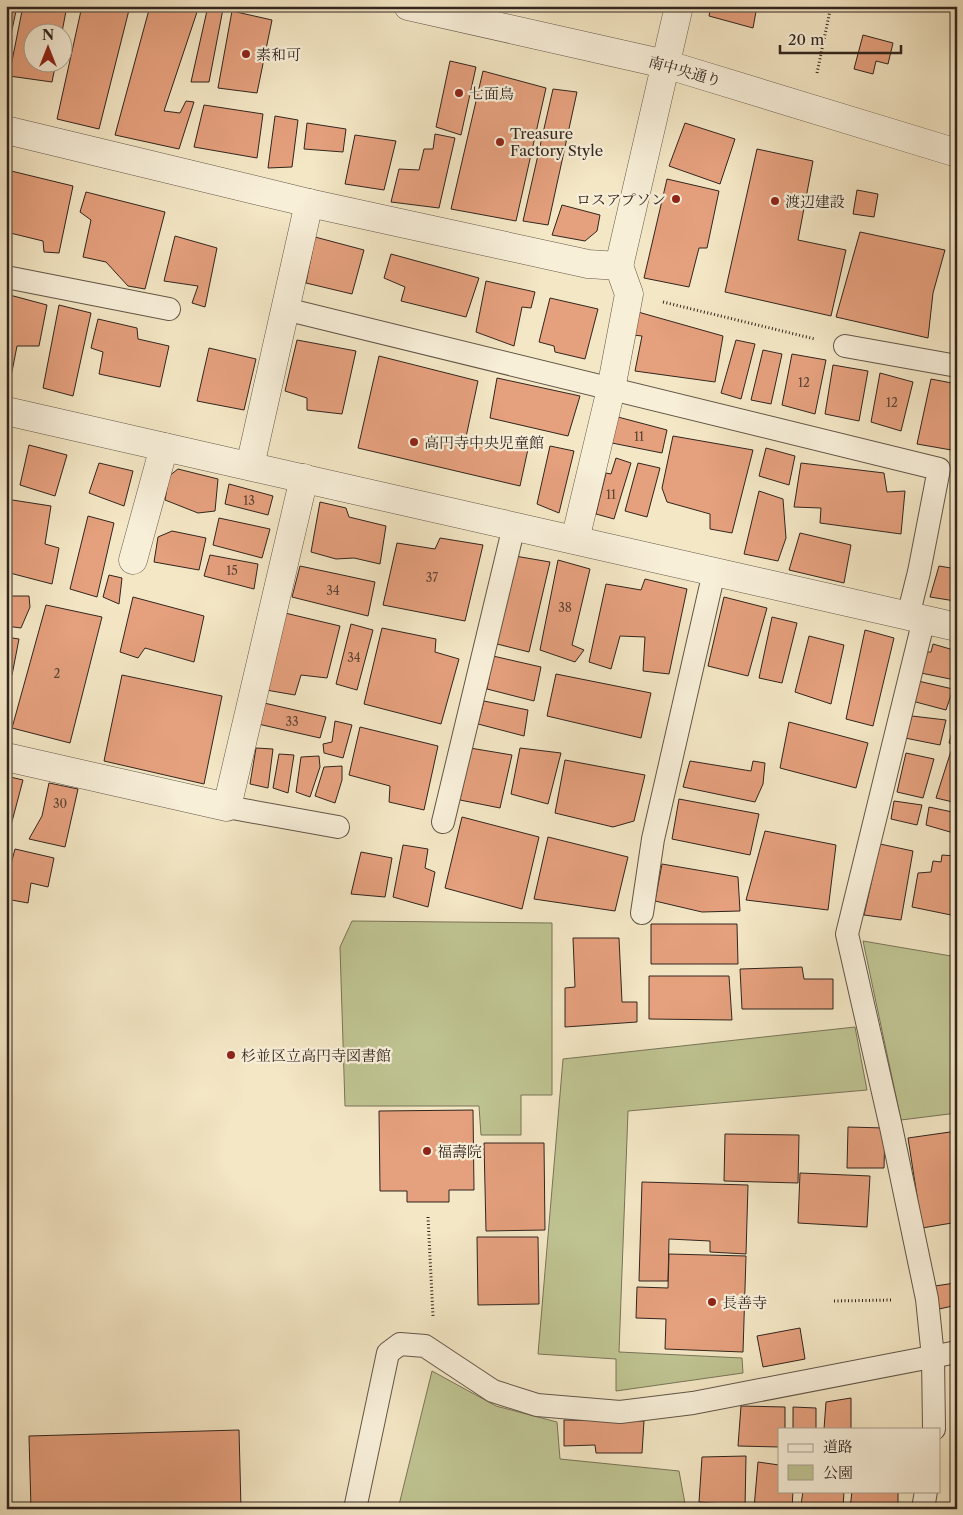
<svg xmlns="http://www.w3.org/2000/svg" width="963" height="1515" viewBox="0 0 963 1515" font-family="'Libre Caslon Text','Noto Serif JP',serif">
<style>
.green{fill:#bfc492;stroke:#787458}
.building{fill:#e5a07d;stroke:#31251f}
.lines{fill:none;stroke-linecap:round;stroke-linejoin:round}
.service-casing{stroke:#625648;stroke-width:24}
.minor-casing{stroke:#625648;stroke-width:29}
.tertiary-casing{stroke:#625648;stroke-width:29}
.path{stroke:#31251f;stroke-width:3;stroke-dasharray:1 2.5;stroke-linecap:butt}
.service{stroke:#f8efd9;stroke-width:22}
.minor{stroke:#f8efd9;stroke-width:28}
.tertiary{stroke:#f8efd9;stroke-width:28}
.poi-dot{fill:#8f2418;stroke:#f8efd9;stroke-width:2}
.labels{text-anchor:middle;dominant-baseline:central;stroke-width:4.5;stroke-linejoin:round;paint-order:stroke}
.number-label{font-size:12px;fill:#5e4436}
.poi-label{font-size:15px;fill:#31251f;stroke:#f8efd9;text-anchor:start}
.street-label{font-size:15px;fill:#31251f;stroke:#f8efd9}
</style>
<rect width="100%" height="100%" fill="#f4e7c5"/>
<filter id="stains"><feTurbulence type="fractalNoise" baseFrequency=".004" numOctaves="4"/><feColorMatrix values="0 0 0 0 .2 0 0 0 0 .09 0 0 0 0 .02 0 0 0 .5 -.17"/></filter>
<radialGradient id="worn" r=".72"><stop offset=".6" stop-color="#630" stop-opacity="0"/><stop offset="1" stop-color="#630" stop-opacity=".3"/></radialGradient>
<g class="green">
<polygon points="352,921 552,923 552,1095 521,1095 521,1135 481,1135 479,1106 345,1106 340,947"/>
<polygon points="863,941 957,957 957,1113 901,1120"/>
<polygon points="855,1027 867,1090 628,1111 619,1352 742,1358 743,1373 616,1391 616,1359 538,1354 563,1059"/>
<polygon points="432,1371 496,1406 557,1422 560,1459 679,1471 686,1509 398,1509"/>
</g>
<g class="building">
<polygon points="6,6 17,6 6,59"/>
<polygon points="23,6 67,6 62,32 32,32 32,62 56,62 52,82 9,76"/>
<polygon points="82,6 130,6 99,129 57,119"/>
<polygon points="150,6 199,6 164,111 180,113 186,101 194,102 179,149 115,135"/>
<polygon points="208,6 223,9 209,82 191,82"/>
<polygon points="711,6 757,6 753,28 709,16"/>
<polygon points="232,11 272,20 257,93 218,88"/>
<polygon points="863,35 893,43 888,64 876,61 873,74 854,69"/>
<polygon points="450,61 476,67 461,135 436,127"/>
<polygon points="483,71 546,88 516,221 451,209"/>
<polygon points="553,89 577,92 548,225 523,221"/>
<polygon points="204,105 263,114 257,158 194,147"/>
<polygon points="275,116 298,120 292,167 268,168"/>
<polygon points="307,123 346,129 343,152 304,149"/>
<polygon points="685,123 735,139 720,184 669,166"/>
<polygon points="435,134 455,138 439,208 391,202 399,169 419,170 424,149 433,149"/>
<polygon points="355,135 396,141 384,190 345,184"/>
<polygon points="757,149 813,161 798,240 846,250 831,316 725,292"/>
<polygon points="7,170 73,186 59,253 44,252 43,241 6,232"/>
<polygon points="667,179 719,191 707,248 699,248 689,287 644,278"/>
<polygon points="857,190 878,194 874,217 853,214"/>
<polygon points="86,192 165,212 145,289 128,286 106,262 83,257 91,220 80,212"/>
<polygon points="562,205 600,215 597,231 585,241 552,235"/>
<polygon points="860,232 945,250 933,293 928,338 836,317"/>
<polygon points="175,236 217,248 205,307 192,303 198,286 164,281"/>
<polygon points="315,237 364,250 352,294 306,283"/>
<polygon points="391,254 479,278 466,317 401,301 405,287 384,278"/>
<polygon points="486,281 535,292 531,308 522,307 514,346 476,332"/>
<polygon points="6,294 47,305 39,346 17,346 9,387 6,386"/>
<polygon points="550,298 598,309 585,359 555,352 554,346 539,342"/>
<polygon points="59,305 91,313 73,396 43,388"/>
<polygon points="638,312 723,336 715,382 635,371 642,336 633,335"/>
<polygon points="98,319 137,328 138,339 169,346 160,387 99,374 103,352 91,348"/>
<polygon points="297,340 356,351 342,414 307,410 307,398 285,391"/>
<polygon points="736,340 755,344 741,399 721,393"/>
<polygon points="209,348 256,359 244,410 197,401"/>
<polygon points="763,350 782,354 771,404 751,400"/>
<polygon points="792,354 826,360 815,414 782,405"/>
<polygon points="379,356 478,381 466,437 528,449 520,486 358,448"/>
<polygon points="833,365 868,371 859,421 825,414"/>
<polygon points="880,373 913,382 901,431 871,422"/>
<polygon points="497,378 580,396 568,436 490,418"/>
<polygon points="931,379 957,384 957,451 917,444"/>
<polygon points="618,417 667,430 662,453 612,443"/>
<polygon points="673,436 753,450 732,533 710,529 710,514 667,502 662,488"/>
<polygon points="29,445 67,455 55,496 20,485"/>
<polygon points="550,446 574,451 559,513 537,504"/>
<polygon points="766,448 795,456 789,485 759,476"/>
<polygon points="616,458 631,463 614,519 596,514 606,473 611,474"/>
<polygon points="99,463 133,471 124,506 89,493"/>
<polygon points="638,463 660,468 647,517 625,511"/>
<polygon points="801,463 884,473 887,492 905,491 901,534 820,523 821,508 794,507"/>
<polygon points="178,469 218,479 215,511 198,513 165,500 169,476"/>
<polygon points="229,484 273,496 268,515 225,504"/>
<polygon points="759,491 783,499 786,538 778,561 744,554"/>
<polygon points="6,499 51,506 45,544 59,548 52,584 6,572"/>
<polygon points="957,499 957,532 951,530"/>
<polygon points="320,502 346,508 349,517 386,526 380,564 354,558 336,559 311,552"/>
<polygon points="88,516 114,523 97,597 70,589"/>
<polygon points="219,518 270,529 262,558 213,545"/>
<polygon points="172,531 206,538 199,570 154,562 158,537"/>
<polygon points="800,533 851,545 844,583 789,570"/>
<polygon points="440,538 483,545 465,621 383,605 397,543 435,549"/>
<polygon points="210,555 258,564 254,589 204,576"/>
<polygon points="515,556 550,562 529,652 497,644"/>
<polygon points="558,560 590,569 572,645 584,650 575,662 540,650"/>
<polygon points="300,566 375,582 368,616 292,597"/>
<polygon points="939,566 957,569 955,601 930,597"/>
<polygon points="109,575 122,578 119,604 103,597"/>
<polygon points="645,579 687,589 669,674 643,671 645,637 620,636 611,669 589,662 606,584 641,590"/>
<polygon points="8,596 29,596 30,607 21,628 6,626"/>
<polygon points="133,597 204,616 194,662 145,648 138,658 120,652"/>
<polygon points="724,597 767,608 748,676 708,666"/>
<polygon points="46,605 102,617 70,743 12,728"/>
<polygon points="285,613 340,626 327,678 301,675 295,695 266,690"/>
<polygon points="772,617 797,623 782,683 759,678"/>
<polygon points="351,624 373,630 357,690 336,684"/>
<polygon points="382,628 436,639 435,652 459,659 441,724 364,704"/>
<polygon points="865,630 894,638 873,726 846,719"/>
<polygon points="809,636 844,645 831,704 795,692"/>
<polygon points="6,637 19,639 12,675 6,674"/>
<polygon points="933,644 957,651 955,680 921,673 924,652 931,652"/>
<polygon points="493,656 541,667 534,701 487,689"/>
<polygon points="556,674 651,693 641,738 547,716"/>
<polygon points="122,675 222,696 204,784 104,761"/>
<polygon points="918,681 953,689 946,710 912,701"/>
<polygon points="484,701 528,710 524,736 478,724"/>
<polygon points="264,703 326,717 320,738 258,724"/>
<polygon points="912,716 946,720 940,745 905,738"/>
<polygon points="335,721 352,725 343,758 324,753 323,744 332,742"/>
<polygon points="789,722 868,743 856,788 780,768"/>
<polygon points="360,727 438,746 424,810 389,802 390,786 349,775"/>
<polygon points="953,728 957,729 957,745 949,743"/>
<polygon points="256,748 273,749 268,788 250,784"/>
<polygon points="470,748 512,755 500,808 460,800"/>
<polygon points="520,748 561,753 548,804 511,794"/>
<polygon points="951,751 957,752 957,803 936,798"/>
<polygon points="906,753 934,759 923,798 897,792"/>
<polygon points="279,754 294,755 288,793 273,788"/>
<polygon points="319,756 320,767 310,797 296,792 301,757"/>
<polygon points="565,760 645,775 634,821 613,827 555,813"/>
<polygon points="690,761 751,771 753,761 765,763 763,784 755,802 683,787"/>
<polygon points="342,766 342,780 335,803 315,796 324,767"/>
<polygon points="6,776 23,780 10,829 6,828"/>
<polygon points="49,783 78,789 65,847 29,839 42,816"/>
<polygon points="679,799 759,814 750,855 672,839"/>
<polygon points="894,801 922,805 917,825 891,819"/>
<polygon points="929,807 957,813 957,834 926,825"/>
<polygon points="462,817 539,837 522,909 445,888"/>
<polygon points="765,831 836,845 828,910 746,900"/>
<polygon points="548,837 628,857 615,911 534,899"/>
<polygon points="880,844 913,851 901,920 864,915"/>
<polygon points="403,845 428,849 425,868 435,872 428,907 393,897"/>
<polygon points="15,849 54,858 48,887 31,883 28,903 6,899 6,883"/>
<polygon points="956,849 957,890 951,915 912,907 918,873 931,872 933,861 941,862 942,855 955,856"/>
<polygon points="361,852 392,858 385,897 351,894"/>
<polygon points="662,864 738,877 740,911 702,912 655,901"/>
<polygon points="651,924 737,924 738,964 651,964"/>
<polygon points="573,938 619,938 622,1002 637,1002 637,1022 565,1027 565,988 575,987"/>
<polygon points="802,967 804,979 833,979 833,1009 742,1009 740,969"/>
<polygon points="649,976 729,976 732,1020 649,1019"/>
<polygon points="473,1110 474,1190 449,1190 449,1202 407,1202 407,1191 380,1191 379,1111"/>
<polygon points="848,1127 885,1128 884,1168 847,1168"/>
<polygon points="957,1131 957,1233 953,1233 952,1223 922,1228 908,1138"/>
<polygon points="725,1134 799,1135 798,1183 724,1181"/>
<polygon points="484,1143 544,1143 545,1230 486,1231"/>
<polygon points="800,1173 870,1176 867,1227 798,1223"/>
<polygon points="642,1182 748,1185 746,1254 710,1252 710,1241 669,1239 668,1281 639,1281"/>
<polygon points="477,1237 538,1237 539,1304 478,1305"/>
<polygon points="669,1254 746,1256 743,1352 665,1349 666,1319 636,1318 637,1287 668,1288"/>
<polygon points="955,1283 957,1305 939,1309 935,1286"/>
<polygon points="800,1328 805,1359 763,1367 757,1336"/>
<polygon points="851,1398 851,1429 824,1429 826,1402"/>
<polygon points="741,1406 785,1407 785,1429 779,1429 779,1447 738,1446"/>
<polygon points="793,1407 816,1408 816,1429 793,1429"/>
<polygon points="564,1420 644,1421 642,1453 596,1453 595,1445 564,1446"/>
<polygon points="239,1430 241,1509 31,1509 29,1436"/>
<polygon points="746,1456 745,1509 722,1509 723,1504 699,1502 702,1457"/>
<polygon points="758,1462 779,1465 779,1491 793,1491 792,1509 754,1508"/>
<polygon points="803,1491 844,1491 843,1509 822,1509 801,1505"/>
<polygon points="852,1491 898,1491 898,1509 850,1509"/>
</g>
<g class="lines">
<defs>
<g id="service">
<polyline points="6,277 169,309"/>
<polyline points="285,309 939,469 919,572 908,616"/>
<polyline points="845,346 957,366"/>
<polyline points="924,619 847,934 891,1127 927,1299 933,1357 934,1429"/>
<polyline points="227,807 338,827"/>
<polyline points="443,822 514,526"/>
<polyline points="642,913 653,839 714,572"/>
<polyline points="355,1509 388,1353 400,1344 425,1346 493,1391 537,1405 620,1412 693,1403 957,1352"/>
<polyline points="923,1509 926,1491"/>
</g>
<g id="minor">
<polyline points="6,130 309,203 588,264 619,266 629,294 611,389 575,540"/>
<polyline points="6,411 957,627"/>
<polyline points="250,466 309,203"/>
<polyline points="133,560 164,447"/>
<polyline points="6,757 227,807 304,478"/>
</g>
<g id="tertiary">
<polyline points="408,6 665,64 957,153"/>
<polyline points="619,266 679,6"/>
</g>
</defs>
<use href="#service" class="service-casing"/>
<use href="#minor" class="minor-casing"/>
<use href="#tertiary" class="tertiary-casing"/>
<g class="path">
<polyline points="817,73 831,6"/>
<polyline points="663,302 815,339"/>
<polyline points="428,1217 433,1316"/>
<polyline points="834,1301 893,1300"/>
</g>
<use href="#service" class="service"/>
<use href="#minor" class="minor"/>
<use href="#tertiary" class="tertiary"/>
</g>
<g class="poi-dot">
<circle cx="246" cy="54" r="5"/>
<circle cx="459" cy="93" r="5"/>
<circle cx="500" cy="142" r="5"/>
<circle cx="676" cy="199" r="5"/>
<circle cx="775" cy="201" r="5"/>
<circle cx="414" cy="442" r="5"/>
<circle cx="231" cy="1055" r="5"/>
<circle cx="427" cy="1151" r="5"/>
<circle cx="712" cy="1302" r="5"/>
</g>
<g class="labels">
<g class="number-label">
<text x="804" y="382">12</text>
<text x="892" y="402">12</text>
<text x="639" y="436">11</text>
<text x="611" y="494">11</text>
<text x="249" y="500">13</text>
<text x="232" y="570">15</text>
<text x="432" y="577">37</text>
<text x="333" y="590">34</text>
<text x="565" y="607">38</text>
<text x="354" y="657">34</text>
<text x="57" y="673">2</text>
<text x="292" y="721">33</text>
<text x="60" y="803">30</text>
</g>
<g class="poi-label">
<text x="256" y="54">素和可</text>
<text x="469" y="93">七面鳥</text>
<text x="510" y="133">Treasure<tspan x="510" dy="17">Factory Style</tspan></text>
<text x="666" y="199" text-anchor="end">ロスアプソン</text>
<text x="785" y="201">渡辺建設</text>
<text x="424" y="442">高円寺中央児童館</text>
<text x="241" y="1055">杉並区立高円寺図書館</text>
<text x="437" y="1151">福壽院</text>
<text x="722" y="1302">長善寺</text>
</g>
<g class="street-label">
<text transform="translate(685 71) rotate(16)">南中央通り</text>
</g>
</g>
<rect width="963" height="1515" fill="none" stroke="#f4e7c5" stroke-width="25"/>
<rect x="8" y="8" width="948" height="1500" fill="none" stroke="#31251f" stroke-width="2.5"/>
<rect x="12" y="12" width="938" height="1490" fill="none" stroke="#31251f"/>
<rect x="778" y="1428" width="162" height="65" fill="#f8efd9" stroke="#a89e8f"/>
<rect x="788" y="1444" width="25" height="8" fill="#f8efd9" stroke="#a89e8f"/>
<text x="823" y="1452" font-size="15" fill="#31251f">道路</text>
<rect x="788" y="1465" width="25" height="15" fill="#bfc492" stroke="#a89e8f"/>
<text x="823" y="1478" font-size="15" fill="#31251f">公園</text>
<g transform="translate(48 48)"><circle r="24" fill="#f8efd9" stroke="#a89e8f"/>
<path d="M0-4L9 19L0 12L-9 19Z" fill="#8f2418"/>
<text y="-8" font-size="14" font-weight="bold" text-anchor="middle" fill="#31251f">N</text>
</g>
<path d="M780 45v8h121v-8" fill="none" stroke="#31251f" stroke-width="2.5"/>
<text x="788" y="45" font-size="15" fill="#31251f" stroke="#f8efd9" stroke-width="4" paint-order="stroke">20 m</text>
<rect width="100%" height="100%" filter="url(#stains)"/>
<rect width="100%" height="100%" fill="url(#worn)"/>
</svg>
